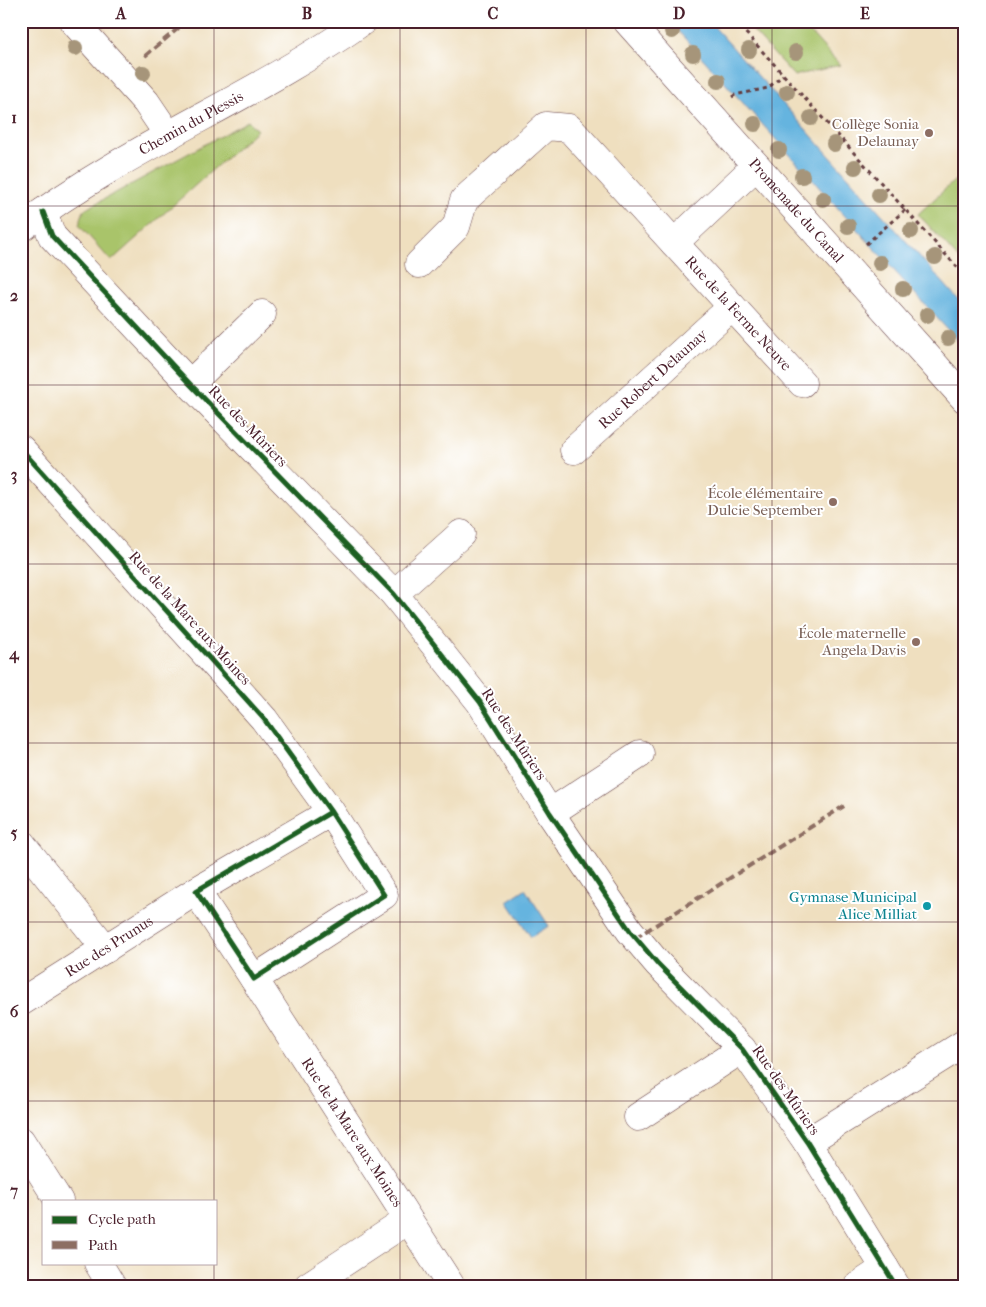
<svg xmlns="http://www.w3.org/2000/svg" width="986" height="1307" viewBox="0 0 986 1307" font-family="'IM FELL French Canon',serif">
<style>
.green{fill:#a9c46a;stroke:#7a724a}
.water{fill:#65b4df;stroke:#586a85}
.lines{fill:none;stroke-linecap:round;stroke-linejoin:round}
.minor-casing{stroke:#633c41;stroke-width:29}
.path{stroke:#633c41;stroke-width:3;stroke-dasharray:4 4;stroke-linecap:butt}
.minor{stroke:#fff;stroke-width:28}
.quiet{stroke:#8d6e63;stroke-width:4;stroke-dasharray:8 4;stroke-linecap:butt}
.cycleway-casing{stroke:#fff;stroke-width:8}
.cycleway{stroke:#1b5e20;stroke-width:5}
.tree{fill:#a6957a}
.grid{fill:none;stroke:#4a1f2b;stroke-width:1;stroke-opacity:0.55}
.education-dot{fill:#8d6e63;stroke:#fff;stroke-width:2}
.culture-dot{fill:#0f9aa8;stroke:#fff;stroke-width:2}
.labels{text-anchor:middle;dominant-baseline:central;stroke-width:4;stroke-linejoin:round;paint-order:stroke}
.street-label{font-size:15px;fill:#4a1f2b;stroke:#fff}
.education-label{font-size:15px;fill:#785e54;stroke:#fff;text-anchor:end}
.culture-label{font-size:15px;fill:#0d838f;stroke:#fff;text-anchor:end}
.neatline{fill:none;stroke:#4a1f2b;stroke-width:2}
.grid-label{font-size:16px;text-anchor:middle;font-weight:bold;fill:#4a1f2b}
</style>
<rect width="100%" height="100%" fill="#fff"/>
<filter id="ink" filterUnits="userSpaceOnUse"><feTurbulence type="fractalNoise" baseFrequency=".02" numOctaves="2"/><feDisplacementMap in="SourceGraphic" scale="10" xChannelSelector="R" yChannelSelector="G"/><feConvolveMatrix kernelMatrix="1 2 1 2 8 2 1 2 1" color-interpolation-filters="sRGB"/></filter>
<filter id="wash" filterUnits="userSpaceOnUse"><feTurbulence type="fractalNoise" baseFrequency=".0096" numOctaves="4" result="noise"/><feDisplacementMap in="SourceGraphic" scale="20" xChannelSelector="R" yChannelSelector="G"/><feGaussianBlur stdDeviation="1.12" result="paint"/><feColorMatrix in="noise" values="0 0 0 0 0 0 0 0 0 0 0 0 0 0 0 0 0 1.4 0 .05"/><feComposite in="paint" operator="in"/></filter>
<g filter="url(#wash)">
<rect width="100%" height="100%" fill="#efdfbf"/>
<g class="green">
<polygon points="744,21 800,21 840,65 794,76"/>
<polygon points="248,121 257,130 111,261 79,225 84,210"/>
<polygon points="965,171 965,266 918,214"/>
</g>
<g class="water">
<polygon points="669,21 709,21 965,307 965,349"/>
<polygon points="525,889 549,926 531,937 507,901"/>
</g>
</g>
<g filter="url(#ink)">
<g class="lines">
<defs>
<g id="minor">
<polyline points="73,21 146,102 169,136"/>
<path id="s1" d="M627 21 965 399"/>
<polyline points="43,212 52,236 190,384 394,594 480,702 550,813 630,931 658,964 742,1049 807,1142 896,1286"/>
<path id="s2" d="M21 228C127 147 254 98 363 21"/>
<polyline points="674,243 756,166"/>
<path id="s3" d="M419 264 456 227 464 200 546 126 569 128 802 383"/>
<polyline points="190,384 262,314"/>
<polyline points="21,449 264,719 331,812 384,895 254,979 196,891 331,812"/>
<path id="s4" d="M574 450 732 307"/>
<polyline points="394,594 461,534"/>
<polyline points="550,813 640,754"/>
<polyline points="21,843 106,949"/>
<path id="s5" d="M254 979 451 1286"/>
<path id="s6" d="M21 1002 196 891"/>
<polyline points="638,1117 742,1049"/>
<polyline points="21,1141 59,1201"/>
<polyline points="807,1142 965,1043"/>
<polyline points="98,1263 112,1286"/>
<polyline points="308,1286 408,1220"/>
<polyline points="858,1286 885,1268"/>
</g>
</defs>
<use href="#minor" class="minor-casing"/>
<g class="path">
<polyline points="735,21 965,276"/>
<polyline points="732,97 735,95 768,88 783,75"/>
<polyline points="866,244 905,210"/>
</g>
<use href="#minor" class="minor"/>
<g class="quiet">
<polyline points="145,56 187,21"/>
<polyline points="635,938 844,806"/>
</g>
<defs>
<g id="cycleway">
<polyline points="43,212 52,236 190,384 394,594 480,702 550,813 630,931 658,964 742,1049 807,1142 896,1286"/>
<polyline points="21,449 264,719 331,812 384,895 254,979 196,891 331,812"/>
</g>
</defs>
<use href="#cycleway" class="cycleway-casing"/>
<use href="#cycleway" class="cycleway"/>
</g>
<g class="tree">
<circle cx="672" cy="31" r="8"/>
<circle cx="75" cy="48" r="8"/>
<circle cx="749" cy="50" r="8"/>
<circle cx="796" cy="52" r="8"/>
<circle cx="693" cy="54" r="8"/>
<circle cx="143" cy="73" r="8"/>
<circle cx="718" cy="81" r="8"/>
<circle cx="787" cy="92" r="8"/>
<circle cx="811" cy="118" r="8"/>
<circle cx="755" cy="124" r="8"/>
<circle cx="834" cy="144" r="8"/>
<circle cx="779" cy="150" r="8"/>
<circle cx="855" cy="167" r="8"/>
<circle cx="802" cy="176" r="8"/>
<circle cx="879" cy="195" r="8"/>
<circle cx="823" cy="199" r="8"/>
<circle cx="848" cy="226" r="8"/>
<circle cx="911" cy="231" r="8"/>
<circle cx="935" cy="257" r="8"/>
<circle cx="880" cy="263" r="8"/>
<circle cx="903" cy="289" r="8"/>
<circle cx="927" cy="315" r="8"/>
<circle cx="948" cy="338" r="8"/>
</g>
</g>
<path class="grid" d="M214 21V1201M400 21V1286M586 21V1286M772 21V1286M21 206H965M21 385H965M21 564H965M21 743H965M21 922H965M21 1101H965M214 1263V1286"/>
<g class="education-dot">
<circle cx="929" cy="133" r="5"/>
<circle cx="833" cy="502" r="5"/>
<circle cx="916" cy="642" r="5"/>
</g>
<circle class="culture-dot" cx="927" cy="906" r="5"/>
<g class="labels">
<g class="street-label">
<text stroke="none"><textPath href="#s2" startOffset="200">Chemin du Plessis</textPath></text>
<text stroke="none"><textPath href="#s1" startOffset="254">Promenade du Canal</textPath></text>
<text stroke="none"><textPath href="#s3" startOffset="465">Rue de la Ferme Neuve</textPath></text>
<text stroke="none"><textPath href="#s4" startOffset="106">Rue Robert Delaunay</textPath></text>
<text transform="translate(248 426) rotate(46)">Rue des Mûriers</text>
<text transform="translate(190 618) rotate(48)">Rue de la Mare aux Moines</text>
<text transform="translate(514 734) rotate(57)">Rue des Mûriers</text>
<text stroke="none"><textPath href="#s6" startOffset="104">Rue des Prunus</textPath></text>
<text transform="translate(786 1090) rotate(55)">Rue des Mûriers</text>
<text stroke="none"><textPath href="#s5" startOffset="182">Rue de la Mare aux Moines</textPath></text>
</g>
<g class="education-label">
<text x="919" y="124">Collège Sonia<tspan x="919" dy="17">Delaunay</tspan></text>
<text x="823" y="493">École élémentaire<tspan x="823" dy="17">Dulcie September</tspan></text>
<text x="906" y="633">École maternelle<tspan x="906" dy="17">Angela Davis</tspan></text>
</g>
<g class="culture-label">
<text x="917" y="897">Gymnase Municipal<tspan x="917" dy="17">Alice Milliat</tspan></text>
</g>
</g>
<rect width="986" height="1307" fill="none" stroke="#fff" stroke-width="55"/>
<rect x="42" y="1200" width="175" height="65" fill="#ffffff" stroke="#b7a5aa"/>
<rect x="52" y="1216" width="25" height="8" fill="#1b5e20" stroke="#b7a5aa"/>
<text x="88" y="1224" font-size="15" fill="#4a1f2b">Cycle path</text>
<rect x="52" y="1241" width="25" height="8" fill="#8d6e63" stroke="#b7a5aa"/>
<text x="88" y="1250" font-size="15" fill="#4a1f2b">Path</text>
<rect x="28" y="28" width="930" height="1252" class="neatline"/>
<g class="grid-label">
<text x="121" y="19">A</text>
<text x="307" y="19">B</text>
<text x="493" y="19">C</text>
<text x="679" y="19">D</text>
<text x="865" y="19">E</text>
<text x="14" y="123">1</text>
<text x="14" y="301">2</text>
<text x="14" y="480">3</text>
<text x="14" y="659">4</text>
<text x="14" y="838">5</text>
<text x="14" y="1017">6</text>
<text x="14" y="1196">7</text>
</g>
</svg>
